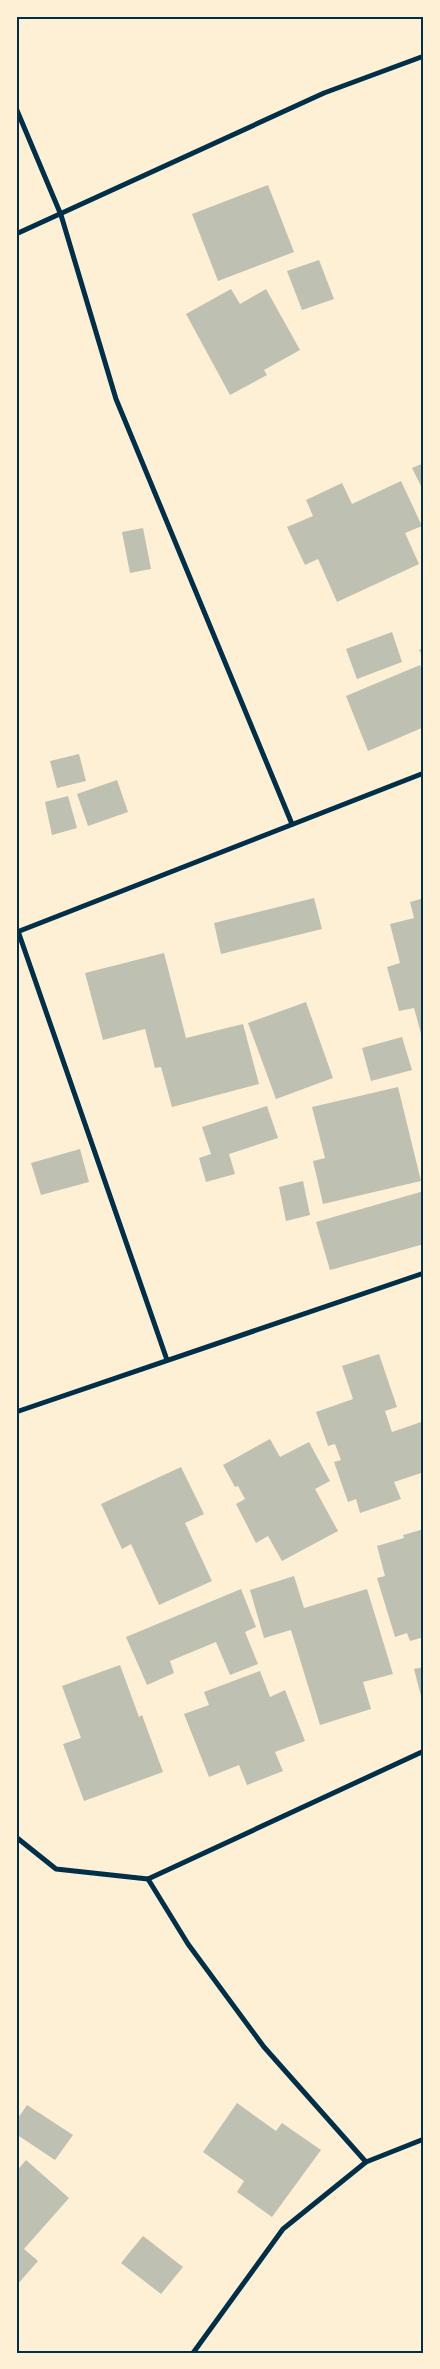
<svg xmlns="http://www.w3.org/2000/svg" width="440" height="2369" viewBox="0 0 440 2369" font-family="Montserrat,sans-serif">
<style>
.building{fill:#bec0b2}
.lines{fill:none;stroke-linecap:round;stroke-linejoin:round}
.minor{stroke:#003049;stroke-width:5}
.neatline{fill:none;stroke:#003049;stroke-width:2}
</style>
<rect width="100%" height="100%" fill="#fdf0d5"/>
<g class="building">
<polygon points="268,185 294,252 218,281 192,214"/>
<polygon points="319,260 334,299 302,310 287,271"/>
<polygon points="231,289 240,304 266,289 300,350 264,370 267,375 230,395 186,314"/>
<polygon points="424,463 424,492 412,468"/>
<polygon points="401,481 422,526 405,533 419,564 337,602 318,559 305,565 287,527 313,516 306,500 342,483 352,504"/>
<polygon points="143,528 151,569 130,573 122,532"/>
<polygon points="392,632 402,662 357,679 346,649"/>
<polygon points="424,647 424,658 419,650"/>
<polygon points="420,665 424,675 424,727 368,751 346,696"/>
<polygon points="79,754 86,781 57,788 50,761"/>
<polygon points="117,780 128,812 88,826 77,794"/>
<polygon points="68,796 77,828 52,835 45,802"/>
<polygon points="314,898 322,929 221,954 214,923"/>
<polygon points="424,898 424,1041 423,1041 414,1008 399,1011 387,967 400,963 390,924 414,918 410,902"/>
<polygon points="164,953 186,1038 243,1024 259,1084 172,1107 161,1067 155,1068 145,1029 103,1040 85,973"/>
<polygon points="306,1002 333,1078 276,1099 248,1023"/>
<polygon points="402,1037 412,1070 371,1081 362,1048"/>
<polygon points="398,1087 421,1181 323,1204 313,1161 325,1158 312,1107"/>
<polygon points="267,1106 278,1138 229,1154 235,1174 206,1182 199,1158 211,1154 202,1127"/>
<polygon points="80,1149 89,1182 41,1195 31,1163"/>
<polygon points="303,1181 310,1215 286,1221 279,1187"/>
<polygon points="424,1191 424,1244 330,1270 316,1222"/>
<polygon points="379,1354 397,1407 385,1411 392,1432 424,1421 424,1472 394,1482 401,1499 360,1513 356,1499 348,1502 334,1462 341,1460 335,1444 328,1446 316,1412 353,1399 342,1366"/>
<polygon points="270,1439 280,1457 309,1442 330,1481 315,1489 338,1531 282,1561 268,1536 256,1543 236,1504 245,1499 238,1486 235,1487 223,1465"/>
<polygon points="181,1467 204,1514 185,1523 212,1581 159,1605 131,1544 122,1549 101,1504"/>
<polygon points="424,1529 424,1637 410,1641 407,1633 395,1637 377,1578 385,1576 377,1546 404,1538 403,1535"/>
<polygon points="294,1576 304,1608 367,1589 393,1674 363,1682 371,1709 320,1725 291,1630 264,1638 250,1590"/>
<polygon points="241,1589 256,1627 245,1632 258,1664 230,1675 216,1642 170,1661 174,1673 147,1685 126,1637"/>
<polygon points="120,1665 139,1717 142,1715 163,1772 84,1801 63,1744 81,1738 62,1686"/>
<polygon points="424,1667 424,1704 423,1704 414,1669"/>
<polygon points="260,1671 270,1697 285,1690 305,1741 275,1752 283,1771 247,1785 239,1765 209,1777 184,1714 209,1705 204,1692"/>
<polygon points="237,2103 276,2131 282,2123 321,2150 272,2217 237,2192 244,2181 203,2152"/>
<polygon points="27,2105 73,2135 55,2160 16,2134 16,2121"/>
<polygon points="26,2160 69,2198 24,2249 38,2261 16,2286 16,2172"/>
<polygon points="143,2236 183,2267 161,2294 121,2263"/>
</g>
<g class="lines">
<g class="minor">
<polyline points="16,108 61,215 116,399 292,824"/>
<polyline points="16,234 324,93 424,56"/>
<polyline points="18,931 167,1360"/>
<polyline points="17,932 424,773"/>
<polyline points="16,1412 424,1273"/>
<polyline points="16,1837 56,1869 148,1879 424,1751"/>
<polyline points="148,1879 188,1944 264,2047 366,2162"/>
<polyline points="193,2353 283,2229 366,2162 424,2139"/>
</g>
</g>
<rect width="440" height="2369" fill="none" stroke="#fdf0d5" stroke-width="35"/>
<rect x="18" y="18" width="404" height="2334" class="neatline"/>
</svg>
